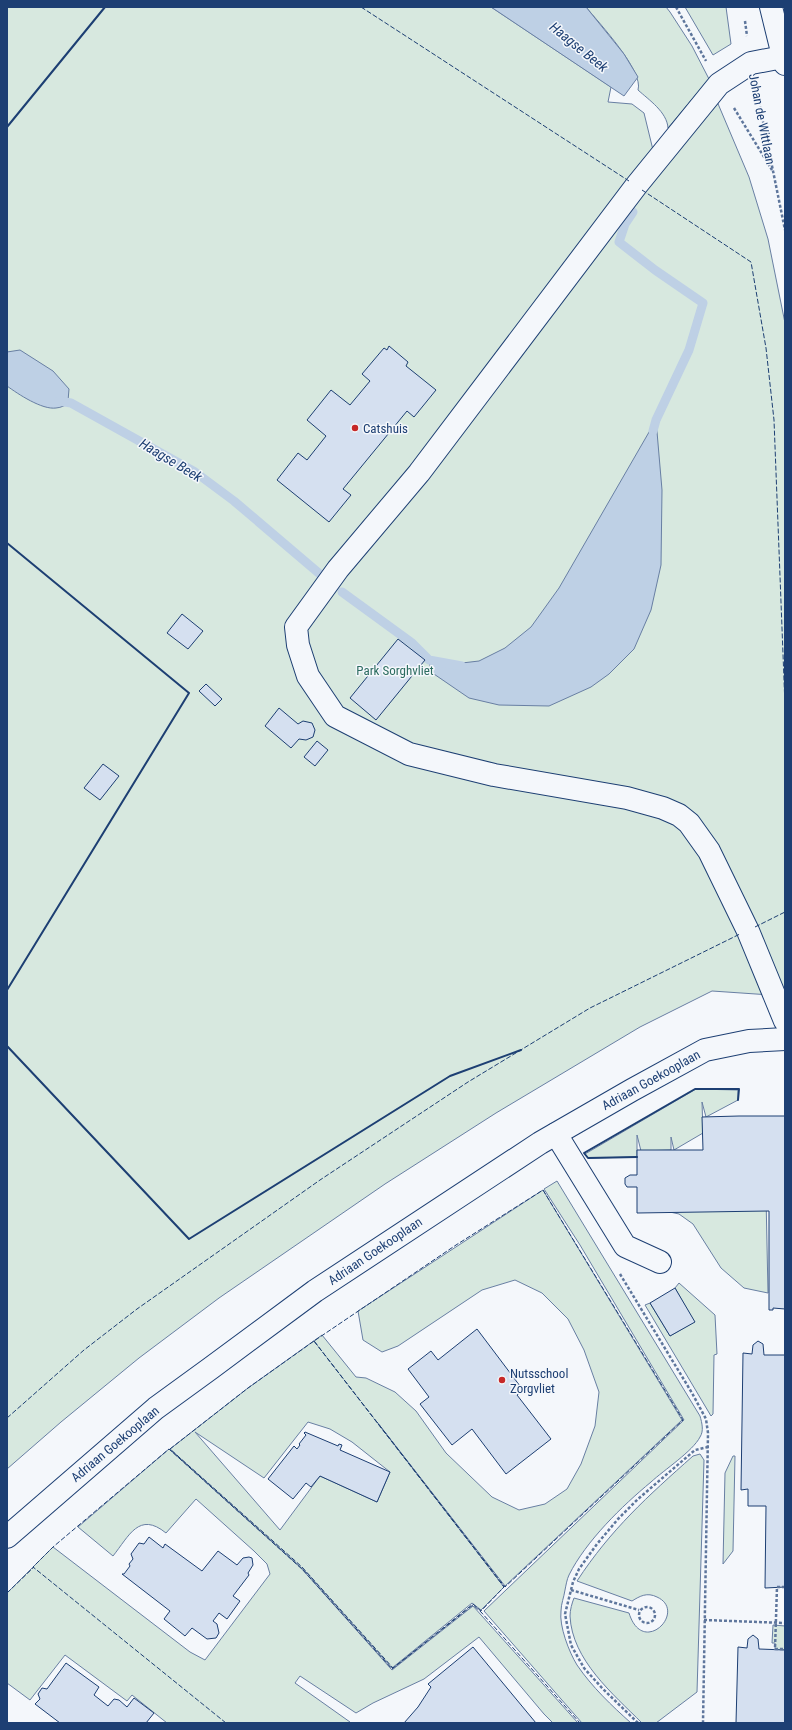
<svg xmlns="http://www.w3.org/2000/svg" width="792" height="1730" viewBox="0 0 792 1730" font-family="'Roboto Condensed',sans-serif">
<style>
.green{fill:#d7e8df;stroke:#687fa3;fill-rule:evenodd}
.water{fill:#bed0e5;stroke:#687fa3}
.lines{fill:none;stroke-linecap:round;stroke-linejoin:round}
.stream{stroke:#bed0e5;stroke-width:9}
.building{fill:#d5e0f0;stroke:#1d3f73}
.minor-casing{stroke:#1d3f73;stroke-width:24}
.major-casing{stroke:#1d3f73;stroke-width:24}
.path{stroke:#5e769c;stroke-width:2.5;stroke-dasharray:3 2;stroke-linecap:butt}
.minor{stroke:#f4f7fb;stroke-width:22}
.major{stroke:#f4f7fb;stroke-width:22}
.path-bridge{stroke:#5e769c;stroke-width:2.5;stroke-dasharray:3 2;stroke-linecap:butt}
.fence{stroke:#1d3f73;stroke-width:1;stroke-dasharray:5 2;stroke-linecap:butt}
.wall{stroke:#1d3f73;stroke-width:2}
.poi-dot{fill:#c62828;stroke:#f4f7fb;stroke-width:1.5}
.labels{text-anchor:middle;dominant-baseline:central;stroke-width:3;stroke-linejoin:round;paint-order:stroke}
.street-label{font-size:13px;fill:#1d3f73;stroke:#f4f7fb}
.poi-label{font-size:13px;fill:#1d3f73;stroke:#f4f7fb;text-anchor:start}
.park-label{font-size:13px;fill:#2c6c60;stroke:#f4f7fb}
.water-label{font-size:14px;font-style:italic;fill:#1d3f73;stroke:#f4f7fb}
</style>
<rect width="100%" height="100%" fill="#f4f7fb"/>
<g class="green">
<polygon points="7,7 491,7 611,87 608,102 632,104 644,113 653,150 716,99 749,177 768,239 785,323 785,996 712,991 640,1027 496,1113 385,1184 219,1298 139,1358 61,1422 7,1469"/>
<path d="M586 7H666L670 12 692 46 709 79 668 128C667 112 649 100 638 90 644 71 599 23 586 7Z"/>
<polygon points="685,7 726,7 731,44 713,55"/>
<polygon points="696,1089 738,1090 738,1100 706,1117 702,1102 703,1133 674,1150 671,1137 671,1150 641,1151 637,1135 637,1157 588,1158 585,1154"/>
<path d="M557 1181 700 1416C702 1423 704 1431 700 1437 693 1451 664 1470 651 1482 622 1506 586 1541 569 1575 567 1579 566 1585 565 1590 564 1597 561 1604 561 1611 559 1626 569 1652 577 1665 592 1687 612 1706 631 1723H582L484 1611 684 1420 580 1245 544 1189Z"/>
<path d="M543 1190 682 1420 505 1586 377 1422 504 1587 481 1610 472 1603 392 1668 306 1572 170 1449 248 1388 322 1335 356 1377 366 1378 395 1392 416 1411 446 1453 492 1497 519 1510 545 1504 567 1489 581 1464 595 1426 599 1392 584 1350 568 1319 542 1293 515 1280 482 1290 398 1346 382 1352 363 1340 358 1311ZM308 1422 330 1429 352 1442 390 1472 377 1502 320 1476 280 1530 195 1432 264 1478Z"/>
<polygon points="766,1196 768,1293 744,1288 721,1268 693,1224 679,1214 656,1209"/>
<polygon points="679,1283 715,1315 717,1354 714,1355 713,1414 711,1416 645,1305 650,1303 670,1336 694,1322 675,1288"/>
<path d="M169 1449 301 1568 392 1670 473 1606 578 1723H553L544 1714 479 1637 424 1679 373 1703 356 1713 300 1676 295 1683 350 1722V1723H167L132 1695 127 1701 65 1655 30 1700 7 1683V1593L53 1547 190 1652 205 1660 270 1574 267 1564 254 1551 196 1499 166 1533C139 1511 129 1536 113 1556L78 1527Z"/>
<path d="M700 1454 704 1460 697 1692 656 1723H642C613 1694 572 1660 570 1616 570 1610 572 1603 574 1598L629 1613C643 1658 688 1611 657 1597 647 1592 640 1596 632 1601L577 1581C611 1529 648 1496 693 1456Z"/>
<polygon points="733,1456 735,1456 733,1551 723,1564 725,1473"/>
<polygon points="773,1625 785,1626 785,1650 775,1650 775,1643 772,1643"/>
</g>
<g class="water">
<polygon points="491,7 586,7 624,54 638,77 624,96"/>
<path d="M20 350 53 371 69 389 68 401 71 403C67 404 61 408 56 408 42 410 18 394 7 386V352Z"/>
<polygon points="656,420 662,490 661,565 651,610 634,649 609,674 591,687 549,706 499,705 469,698 431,672 429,660 445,665 479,661 505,648 531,627 559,588"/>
</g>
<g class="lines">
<g class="stream">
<polyline points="633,212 625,224 619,242 655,270 703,303 689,350 656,420 653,431"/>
<polyline points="59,401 71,403 195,472 234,501 321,575"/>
<polyline points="342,592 412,643 429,660 462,666"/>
</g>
</g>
<g class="building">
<polygon points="389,346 408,362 406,366 436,390 414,417 407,411 343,489 351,495 329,522 277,480 298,453 307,460 326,436 307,420 331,390 350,405 370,381 362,374 384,348 387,350"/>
<polygon points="182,614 203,631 188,649 167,633"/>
<polygon points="398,639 425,660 376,720 350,698"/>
<polygon points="206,684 222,699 215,706 199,691"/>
<polygon points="279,708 298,724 303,721 312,723 315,730 313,737 306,740 299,739 291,748 265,726"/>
<polygon points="317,741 328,750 315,766 304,757"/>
<polygon points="103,764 119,776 100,800 84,788"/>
<polygon points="739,1116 785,1116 785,1309 773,1308 773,1310 769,1310 769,1211 637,1213 637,1187 627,1187 625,1184 625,1178 630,1175 637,1175 637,1150 703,1150 702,1117"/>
<polygon points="675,1288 695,1322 670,1336 650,1303"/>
<polygon points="477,1329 523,1390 517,1395 551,1439 506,1474 472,1429 452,1445 420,1404 429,1397 408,1369 431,1351 438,1360"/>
<polygon points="758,1341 763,1344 764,1355 785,1355 785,1587 765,1588 766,1506 748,1506 748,1489 741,1490 743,1353 752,1354 753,1345"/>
<polygon points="305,1432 338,1446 339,1444 342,1445 340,1450 390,1472 377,1502 320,1476 311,1487 306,1483 293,1499 268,1479 294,1446 297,1449 300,1445 299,1444 306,1435 304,1433"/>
<polygon points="149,1537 163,1548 165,1544 202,1571 218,1551 237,1565 243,1558 249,1557 252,1558 253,1565 248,1573 249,1575 233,1596 240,1601 227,1619 219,1613 213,1621 217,1624 219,1633 216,1638 207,1639 192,1628 185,1636 164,1619 170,1611 122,1574 124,1574 130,1566 129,1564 133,1559 131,1554 139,1543 144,1544"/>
<polygon points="753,1635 758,1639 759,1649 785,1650 785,1723 736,1723 738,1647 747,1648 748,1639"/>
<polygon points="473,1647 536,1723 404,1723 418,1707 431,1687 428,1684"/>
<polygon points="66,1663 99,1687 94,1695 108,1706 114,1699 119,1700 127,1707 134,1698 154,1713 146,1723 60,1723 35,1704 40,1699 38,1694 42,1688 47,1689"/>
</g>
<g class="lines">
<defs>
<g id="minor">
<polyline points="783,57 751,63 719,84 636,186 419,473 338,569 296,627 298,645 308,676 335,716 409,754 494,775 627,798 663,808 679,815 689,823 709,851 748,931 785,1021"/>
<polyline points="556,1134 625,1246 660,1262"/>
<polyline points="7,1537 156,1408 211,1368 315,1291 540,1143 632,1090 705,1050 749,1041 785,1039"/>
</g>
<polyline id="major" points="771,7 785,64"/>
</defs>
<use href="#minor" class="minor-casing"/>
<use href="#major" class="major-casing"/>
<g class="path">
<polyline points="676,7 706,61"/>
<polyline points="745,21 747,36"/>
<polyline points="757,92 785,230"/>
<polyline points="734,108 772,170"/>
<polyline points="620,1274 692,1393 706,1419 708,1433 703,1723"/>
<polyline points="571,1590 639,1610"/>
<circle cx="647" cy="1615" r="8"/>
<polyline points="704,1620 785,1623"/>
<polyline points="638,1723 602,1688 584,1668 571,1645 565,1614 573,1582 579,1569 597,1544 618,1519 638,1499 695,1450 708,1447"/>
</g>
<use href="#minor" class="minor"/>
<use href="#major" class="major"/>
<polyline class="path-bridge" points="785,1587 777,1587 775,1649 785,1649"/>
<g class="fence">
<polyline points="361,7 629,181"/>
<polyline points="642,190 751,262 766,348 774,420 785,706"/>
<polyline points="755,927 785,912"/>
<polygon points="543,1190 683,1420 505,1587 314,1341 456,1245"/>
<polygon points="314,1341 504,1587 481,1611 473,1604 393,1668 302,1567 170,1449 248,1388"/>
<polyline points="7,1418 84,1350 137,1309 320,1180 468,1082 590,1008 740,934"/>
<polyline points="7,1593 34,1567"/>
<polyline points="226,1723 33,1567 53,1547 169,1449 303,1570 392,1669 473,1605 481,1612 580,1723"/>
</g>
<g class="wall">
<polyline points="7,127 105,7"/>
<polyline points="7,543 189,693 7,990"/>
<polyline points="7,1046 189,1239 450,1076 521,1050"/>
<polyline points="637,1157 588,1158 584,1153 695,1089 739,1089 738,1100"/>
</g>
</g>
<g class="poi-dot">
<circle cx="355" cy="428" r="4"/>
<circle cx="502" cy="1380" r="4"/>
</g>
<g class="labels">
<g class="street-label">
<text transform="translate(762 119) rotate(79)">Johan de Wittlaan</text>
<text transform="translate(651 1080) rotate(-29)">Adriaan Goekooplaan</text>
<text transform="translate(375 1251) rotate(-34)">Adriaan Goekooplaan</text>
<text transform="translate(115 1444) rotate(-40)">Adriaan Goekooplaan</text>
</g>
<g class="poi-label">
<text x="363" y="428">Catshuis</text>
<text x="510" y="1373">Nutsschool<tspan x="510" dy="15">Zorgvliet</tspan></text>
</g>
<g class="park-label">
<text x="395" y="670">Park Sorghvliet</text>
</g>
<g class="water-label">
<text transform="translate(579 47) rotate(39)">Haagse Beek</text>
<text transform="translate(171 460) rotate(31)">Haagse Beek</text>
</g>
</g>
<rect width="792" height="1730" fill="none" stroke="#1d3f73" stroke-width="16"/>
</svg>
